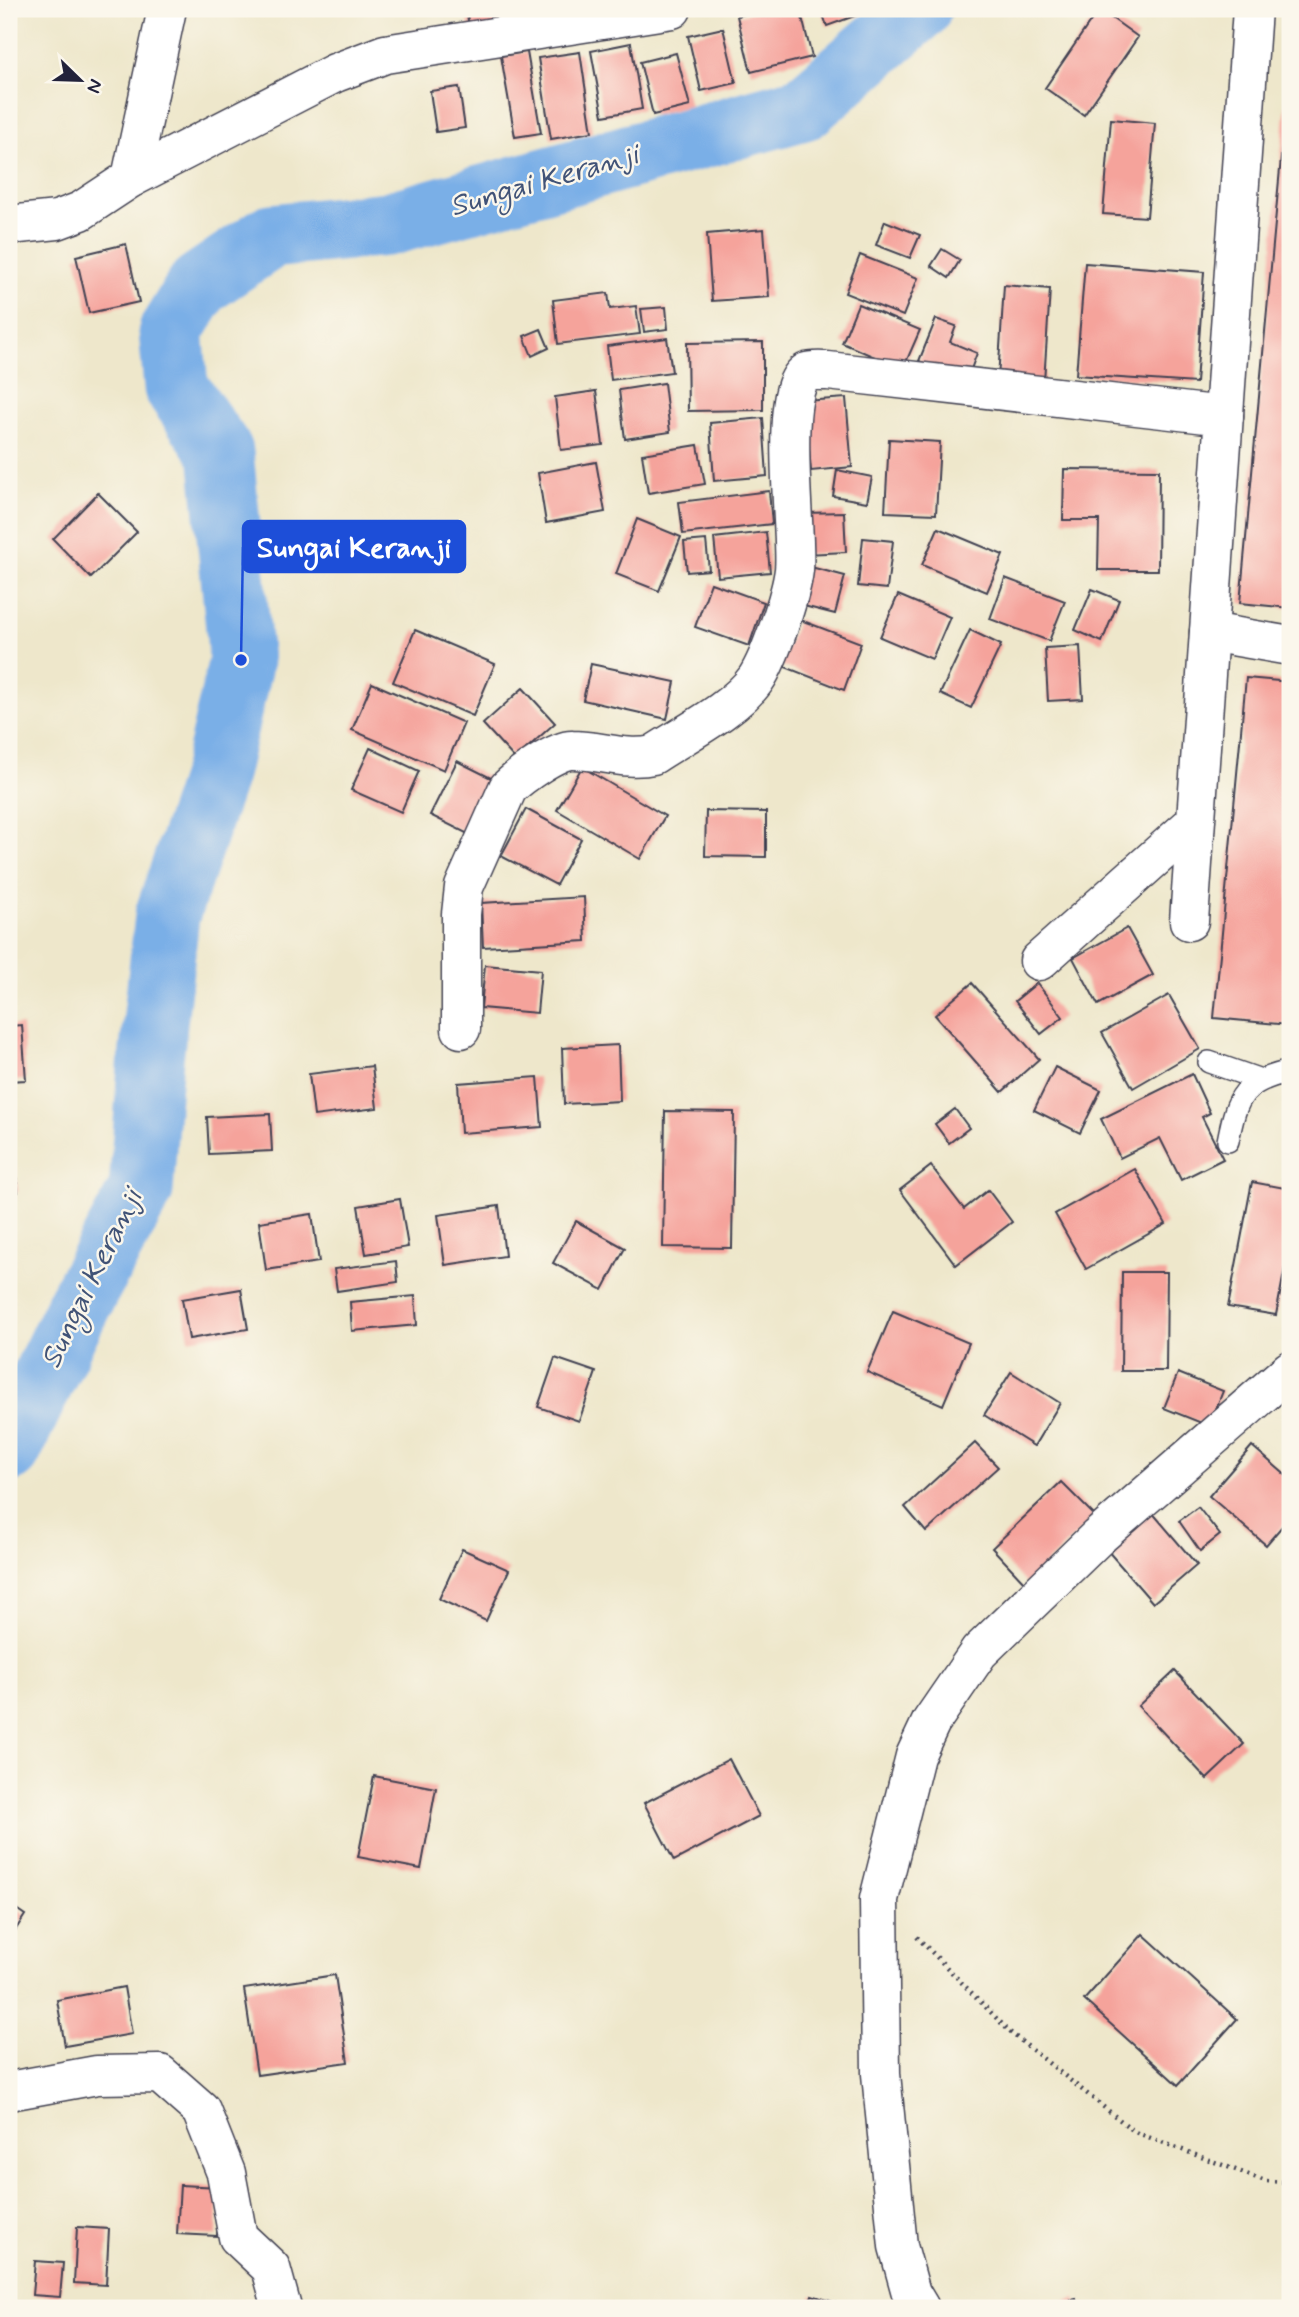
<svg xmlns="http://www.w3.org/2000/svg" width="1299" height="2317" viewBox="0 0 1299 2317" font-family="Mynerve,sans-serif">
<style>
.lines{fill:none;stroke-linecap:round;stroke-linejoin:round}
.river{stroke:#7aafe7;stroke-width:65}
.building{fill:#f5a39b}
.service-casing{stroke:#414051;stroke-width:24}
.minor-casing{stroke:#414051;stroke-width:41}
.path{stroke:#414051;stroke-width:4.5;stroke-dasharray:2 5;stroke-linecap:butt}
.service{stroke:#fff;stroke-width:21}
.minor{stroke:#fff;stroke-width:38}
.labels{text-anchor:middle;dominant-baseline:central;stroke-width:5;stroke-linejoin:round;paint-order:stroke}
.water-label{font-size:30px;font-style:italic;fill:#415377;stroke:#fbf7ec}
.leader{fill:none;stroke:#1d4ed8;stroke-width:2.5}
.callout-dot{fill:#1d4ed8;stroke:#fbf7ec;stroke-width:2.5}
.callout{fill:#1d4ed8;stroke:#1d4ed8;stroke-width:2.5}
.callout-label{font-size:30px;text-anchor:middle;font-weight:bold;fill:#fff}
</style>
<rect width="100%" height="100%" fill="#fbf7ec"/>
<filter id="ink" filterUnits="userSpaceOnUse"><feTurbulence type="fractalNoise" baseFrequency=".0143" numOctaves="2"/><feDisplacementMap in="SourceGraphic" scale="14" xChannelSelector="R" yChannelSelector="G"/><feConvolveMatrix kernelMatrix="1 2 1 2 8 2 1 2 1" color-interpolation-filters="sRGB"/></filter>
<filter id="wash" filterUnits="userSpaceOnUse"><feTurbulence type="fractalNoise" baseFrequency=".00686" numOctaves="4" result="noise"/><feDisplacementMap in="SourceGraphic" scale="28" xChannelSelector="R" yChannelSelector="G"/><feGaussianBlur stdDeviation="1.57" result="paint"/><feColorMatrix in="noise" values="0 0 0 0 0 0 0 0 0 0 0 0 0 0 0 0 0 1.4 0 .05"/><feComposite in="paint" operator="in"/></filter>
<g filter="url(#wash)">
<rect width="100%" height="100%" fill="#eee7cb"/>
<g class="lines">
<polyline class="river" points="9,1450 79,1304 141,1190 150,1068 167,916 215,774 241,660 221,452 176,387 171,331 199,285 271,236 387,224 804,108 919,9"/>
</g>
<g id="blocks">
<g class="building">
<polygon points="466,9 518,9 520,23 470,32"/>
<polygon points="764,9 800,9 812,57 751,72 737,16"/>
<polygon points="821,9 865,9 866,12 827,26"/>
<polygon points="1099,9 1138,37 1084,115 1045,88"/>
<polygon points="723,28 736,83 701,91 688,36"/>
<polygon points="631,43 642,109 603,116 591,51"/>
<polygon points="527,52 541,133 515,137 501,56"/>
<polygon points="580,52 592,132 551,139 538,58"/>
<polygon points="676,53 690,106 653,115 640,62"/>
<polygon points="1288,82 1290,82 1290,608 1240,603"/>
<polygon points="459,87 465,128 436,132 430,91"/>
<polygon points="1111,119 1155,123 1147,217 1103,214"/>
<polygon points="885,221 920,235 910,258 876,245"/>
<polygon points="764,229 769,297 712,301 707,234"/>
<polygon points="126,244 139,302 89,313 76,256"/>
<polygon points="942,249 960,260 949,278 931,266"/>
<polygon points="860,255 918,278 903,316 845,293"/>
<polygon points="1085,263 1204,272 1196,383 1076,375"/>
<polygon points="1004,285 1050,289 1044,382 998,379"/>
<polygon points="608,293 610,309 636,306 640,334 558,344 553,300"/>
<polygon points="858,304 920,330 903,369 842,343"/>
<polygon points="666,307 668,329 644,332 641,309"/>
<polygon points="936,319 956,326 950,342 977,353 967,380 919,361"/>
<polygon points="541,329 549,348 532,356 524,336"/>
<polygon points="667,338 672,372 611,380 607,346"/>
<polygon points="763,342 763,410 688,411 687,343"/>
<polygon points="664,383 670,432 625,439 619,390"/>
<polygon points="596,391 603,445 561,450 555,397"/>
<polygon points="846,398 852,467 811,471 805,401"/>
<polygon points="763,418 767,476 714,481 710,423"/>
<polygon points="889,439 940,442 936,514 885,512"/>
<polygon points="698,445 705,484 648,493 642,454"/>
<polygon points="596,462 605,512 546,523 538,473"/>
<polygon points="1064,469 1159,470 1158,570 1098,570 1099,520 1063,520"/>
<polygon points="837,470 872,477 867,502 833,496"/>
<polygon points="769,491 772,524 683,534 679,502"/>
<polygon points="98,493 137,532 91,578 53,539"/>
<polygon points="844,512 846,552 806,554 805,513"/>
<polygon points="637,519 681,537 659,591 616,574"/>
<polygon points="938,528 1003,555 987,592 922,565"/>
<polygon points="766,532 770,572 718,577 714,538"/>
<polygon points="863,538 893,541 887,589 858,586"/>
<polygon points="706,540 709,570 687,572 684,542"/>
<polygon points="807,566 845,576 835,614 796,604"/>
<polygon points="1005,578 1065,601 1049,641 990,619"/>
<polygon points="711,583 764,602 749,646 695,627"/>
<polygon points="1092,589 1119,600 1102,642 1075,630"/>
<polygon points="898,595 950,617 932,659 880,637"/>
<polygon points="798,619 861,643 844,690 780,665"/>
<polygon points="415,630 495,664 473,716 393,682"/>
<polygon points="970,630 1001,645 971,708 940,694"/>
<polygon points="1080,646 1083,699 1048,701 1045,648"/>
<polygon points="591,664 675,682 667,719 583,700"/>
<polygon points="1246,678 1290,682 1289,1025 1214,1018"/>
<polygon points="372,683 464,723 444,770 352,730"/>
<polygon points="523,688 555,723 515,759 483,724"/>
<polygon points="370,748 419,771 401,812 351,790"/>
<polygon points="457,761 497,781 470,835 430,815"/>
<polygon points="582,767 665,816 640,859 557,810"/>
<polygon points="526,809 581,839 556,885 501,856"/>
<polygon points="706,811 766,812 766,857 705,856"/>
<polygon points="584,897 586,941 483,947 481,903"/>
<polygon points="1127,928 1153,975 1098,1005 1073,958"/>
<polygon points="485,965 541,970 537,1013 481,1008"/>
<polygon points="972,983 1039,1059 1002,1092 935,1015"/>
<polygon points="1037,983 1063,1017 1041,1034 1015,1001"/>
<polygon points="1169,995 1200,1049 1133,1088 1102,1033"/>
<polygon points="22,1025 26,1080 9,1081 9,1026"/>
<polygon points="618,1045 620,1101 564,1104 562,1048"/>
<polygon points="372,1066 377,1108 314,1116 309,1074"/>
<polygon points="1055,1067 1101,1090 1080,1133 1034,1110"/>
<polygon points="1192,1074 1210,1113 1202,1117 1223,1159 1181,1180 1160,1138 1120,1158 1101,1119"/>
<polygon points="538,1077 542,1127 461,1133 458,1083"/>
<polygon points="955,1109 969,1128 949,1143 935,1124"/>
<polygon points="665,1111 734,1112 732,1248 663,1247"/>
<polygon points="270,1114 272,1151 209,1154 207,1117"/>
<polygon points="9,1120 18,1192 9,1193"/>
<polygon points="931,1166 964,1209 988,1190 1012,1222 956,1265 900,1190"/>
<polygon points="1135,1169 1166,1224 1086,1269 1055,1214"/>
<polygon points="1252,1182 1290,1189 1290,1241 1276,1315 1228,1307"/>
<polygon points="400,1199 408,1247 366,1254 358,1206"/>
<polygon points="499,1206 505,1256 445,1265 438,1215"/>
<polygon points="312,1214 319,1262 266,1270 259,1222"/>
<polygon points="576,1221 625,1248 603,1290 553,1263"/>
<polygon points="396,1261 398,1282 337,1291 334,1269"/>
<polygon points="1122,1272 1167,1272 1166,1371 1121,1371"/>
<polygon points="241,1289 248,1329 189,1339 182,1299"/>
<polygon points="415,1296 417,1325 352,1331 350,1302"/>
<polygon points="893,1311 969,1343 943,1405 867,1372"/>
<polygon points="555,1358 596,1372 579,1421 538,1407"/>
<polygon points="1011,1372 1060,1403 1034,1446 984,1415"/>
<polygon points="1178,1373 1223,1391 1209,1426 1164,1408"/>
<polygon points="975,1443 998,1467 926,1532 905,1507"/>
<polygon points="1252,1446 1290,1479 1290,1517 1266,1545 1209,1496"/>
<polygon points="1061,1482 1095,1516 1026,1584 992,1548"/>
<polygon points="1198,1507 1220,1535 1200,1551 1179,1521"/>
<polygon points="1151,1511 1197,1565 1153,1603 1107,1550"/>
<polygon points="462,1549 509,1570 486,1621 439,1599"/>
<polygon points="1175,1671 1244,1744 1207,1779 1138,1706"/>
<polygon points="729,1759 759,1816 674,1861 644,1803"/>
<polygon points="374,1776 436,1788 421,1869 358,1857"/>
<polygon points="9,1904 25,1915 9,1940"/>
<polygon points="1143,1934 1237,2019 1178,2085 1084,2000"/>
<polygon points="335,1975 348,2062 257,2075 244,1989"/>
<polygon points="124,1987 132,2034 65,2046 57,2000"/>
<polygon points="180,2185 219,2187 217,2236 177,2234"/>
<polygon points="77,2227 109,2229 106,2285 74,2283"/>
<polygon points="35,2261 63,2263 60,2297 32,2295"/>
<polygon points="812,2295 851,2308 808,2308"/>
<polygon points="1076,2299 1078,2308 1045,2308 1045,2307"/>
<polygon points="215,2303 230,2308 213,2308"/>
</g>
</g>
</g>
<g filter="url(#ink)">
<use href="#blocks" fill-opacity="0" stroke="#414051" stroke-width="2"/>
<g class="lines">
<defs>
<g id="service">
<polyline points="1209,1062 1258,1079"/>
<path d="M1228 1141C1237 1094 1243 1083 1290 1071"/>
</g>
<g id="minor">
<polyline points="131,178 167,9"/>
<polyline points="9,225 57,220 81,211 131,178 335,73 385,54 672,9"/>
<polyline points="1209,632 1290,646"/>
<polyline points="1189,921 1252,9"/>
<polyline points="1039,961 1195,822"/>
<path d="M461 1029V914L464 887 508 788C519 777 557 749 572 750 600 750 626 761 653 755 683 735 735 709 756 679 770 658 791 595 794 570 798 535 776 388 807 372 812 370 822 371 828 371L1224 416"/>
<polyline points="9,2091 97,2075 160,2074 201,2110 226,2173 238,2237 271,2268 282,2308"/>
<polyline points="920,2308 911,2293 898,2246 881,2074 879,1899 915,1756 931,1722 979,1652 1098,1537 1290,1370"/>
</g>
</defs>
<use href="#service" class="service-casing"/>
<use href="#minor" class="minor-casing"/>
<polyline class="path" points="917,1937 1011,2033 1135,2132 1265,2181 1290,2182"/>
<use href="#service" class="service"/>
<use href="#minor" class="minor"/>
</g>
</g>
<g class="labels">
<g class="water-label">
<text transform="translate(544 181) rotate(-16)">Sungai Keranji</text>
<text transform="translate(92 1279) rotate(-64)">Sungai Keranji</text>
</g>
</g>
<path class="leader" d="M241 660L243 547"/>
<circle class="callout-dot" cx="241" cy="660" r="7"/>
<rect class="callout" x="243" y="521" width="222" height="51" rx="7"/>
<g class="callout-label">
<text x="354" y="557">Sungai Keranji</text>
</g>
<rect width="1299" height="2317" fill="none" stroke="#fbf7ec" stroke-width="35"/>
<g transform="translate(80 80) rotate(113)" stroke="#fbf7ec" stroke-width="5" paint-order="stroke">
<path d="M0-5L12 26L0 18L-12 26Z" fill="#22223b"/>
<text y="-10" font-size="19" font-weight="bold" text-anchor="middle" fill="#22223b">N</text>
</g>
</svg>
